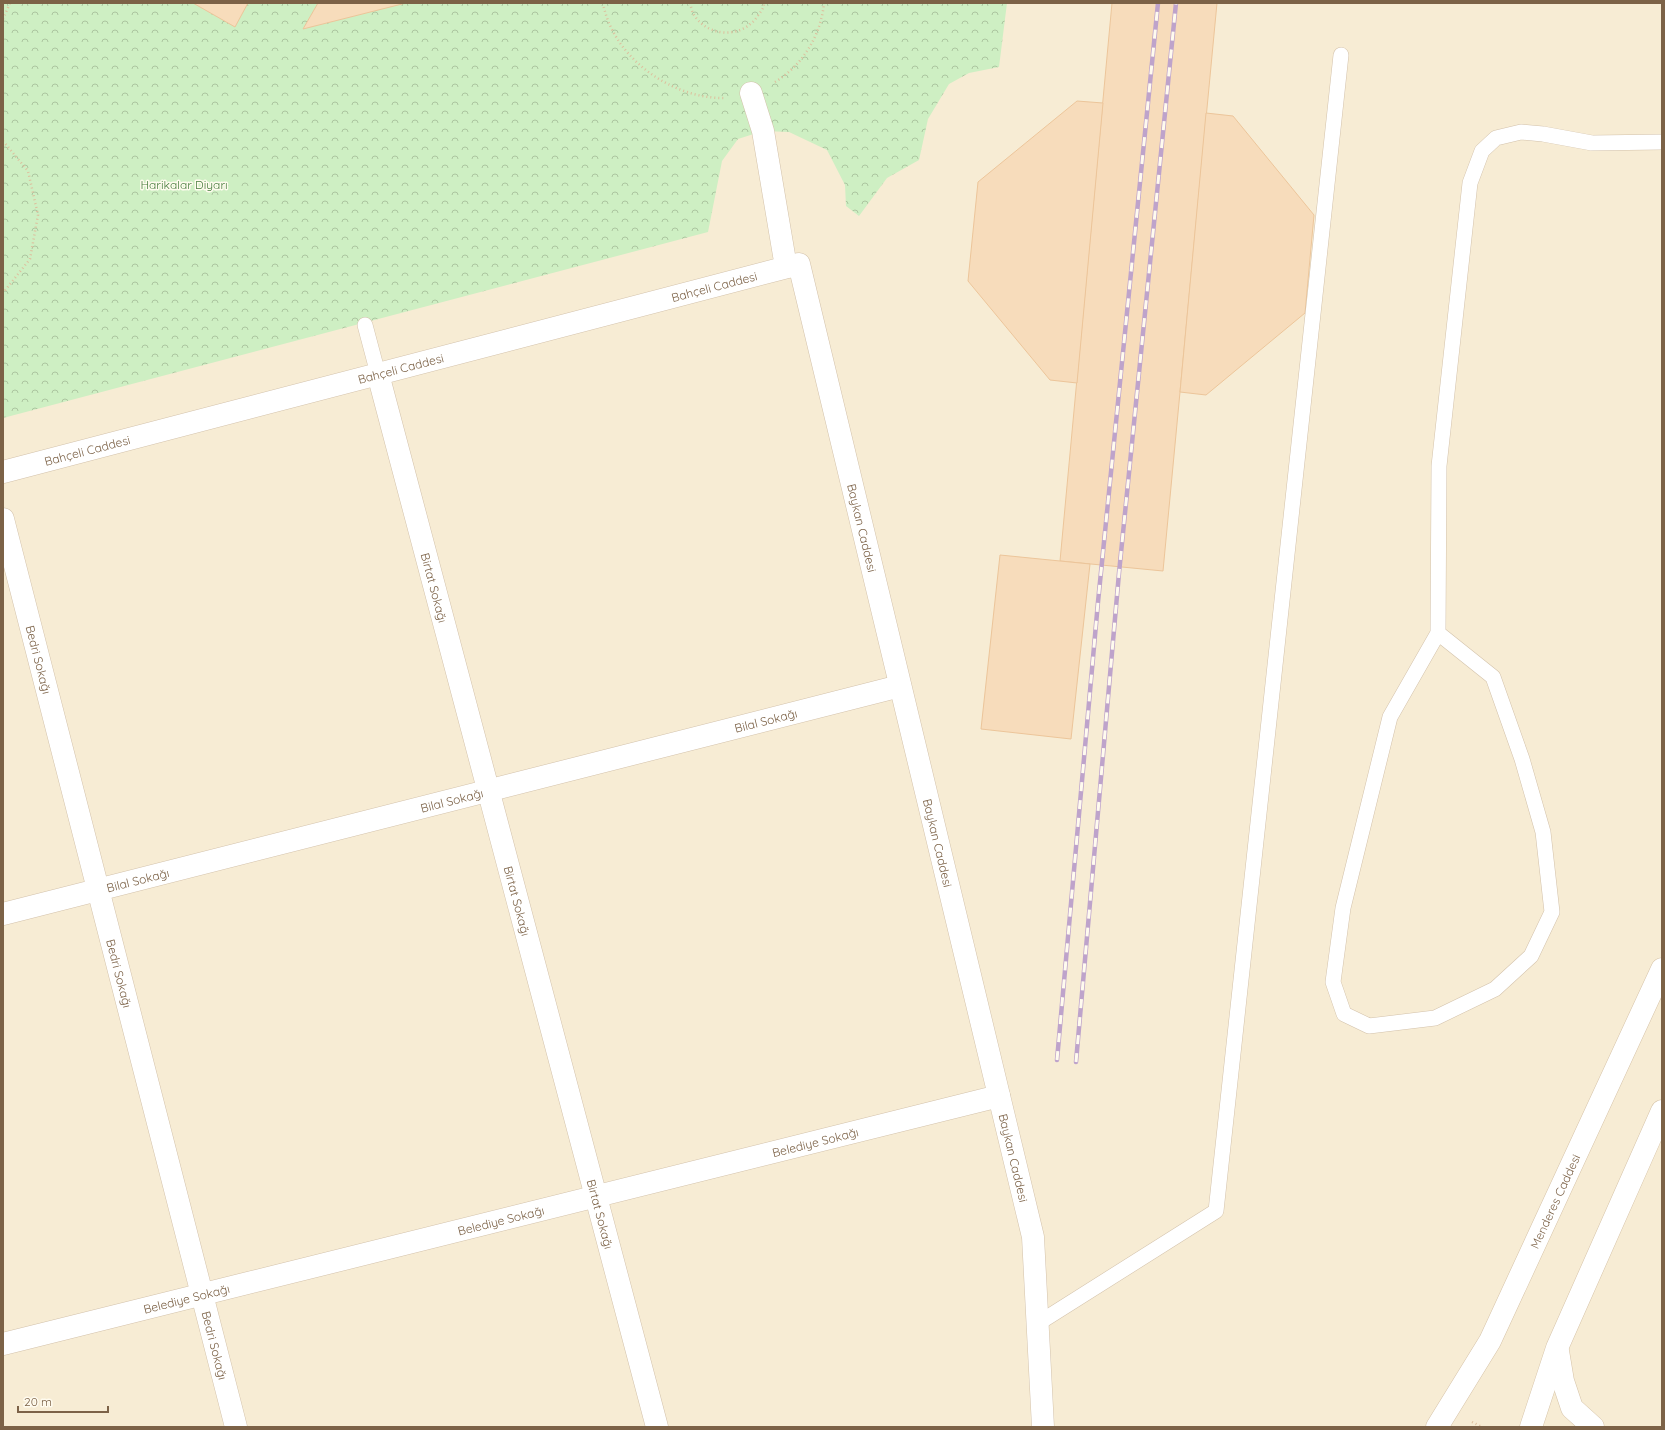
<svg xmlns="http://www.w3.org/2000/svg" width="1665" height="1430" viewBox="0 0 1665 1430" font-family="Quicksand,sans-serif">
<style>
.residential{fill:#f7ecd4}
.forest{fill:url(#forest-crowns)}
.building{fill:#f7dcbb;stroke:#ecc59a}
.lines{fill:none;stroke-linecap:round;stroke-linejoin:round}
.service-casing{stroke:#d3c2ab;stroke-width:16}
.pedestrian-casing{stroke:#d3c2ab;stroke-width:23}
.minor-casing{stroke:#d3c2ab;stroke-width:23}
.tertiary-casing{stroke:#d3c2ab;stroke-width:23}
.secondary-casing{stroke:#d6c3a8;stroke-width:23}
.path{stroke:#ddbf9d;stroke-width:2.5;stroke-dasharray:1 3;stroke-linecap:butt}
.service{stroke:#fff;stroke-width:15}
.pedestrian{stroke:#fff;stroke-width:22}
.minor{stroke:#fff;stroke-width:22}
.tertiary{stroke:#fff;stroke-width:22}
.secondary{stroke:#fff;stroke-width:22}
.rail-casing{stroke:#bea3cb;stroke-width:4.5}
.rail{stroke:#fffbef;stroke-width:3;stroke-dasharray:9;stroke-linecap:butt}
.labels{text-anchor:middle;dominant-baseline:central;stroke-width:3;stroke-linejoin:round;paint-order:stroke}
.park-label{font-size:12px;fill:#467d3c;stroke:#fffbef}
.street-label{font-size:12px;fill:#7c6247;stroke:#fffbef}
</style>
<defs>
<pattern id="forest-crowns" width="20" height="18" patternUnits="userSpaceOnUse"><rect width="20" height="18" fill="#ceefc3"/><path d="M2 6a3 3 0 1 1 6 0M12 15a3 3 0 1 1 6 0" fill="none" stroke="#acc5a0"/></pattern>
</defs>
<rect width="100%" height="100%" fill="#fff9e7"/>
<rect class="residential" x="3" y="3" width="1659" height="1424"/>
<polygon class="forest" points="3,3 1007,3 999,67 969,73 949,84 928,119 919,160 887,178 859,216 846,206 845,185 827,150 789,132 763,131 738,139 722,161 708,232 3,418"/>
<g class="building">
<polygon points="193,3 248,3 235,27"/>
<polygon points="318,3 406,3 303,29"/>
<polygon points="1112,3 1217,3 1163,571 1060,561"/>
<polygon points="1077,101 1103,103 1077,383 1050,380 968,281 978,182"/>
<polygon points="1206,113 1233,116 1314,215 1305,313 1206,395 1180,392"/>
<polygon points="1000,555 1090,564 1071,739 981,729"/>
</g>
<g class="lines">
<defs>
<g id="service">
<polyline points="365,325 378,374"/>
<polyline points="1438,633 1493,677 1522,759 1543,832 1552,912 1531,956 1495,989 1435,1018 1369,1026 1344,1014 1333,982 1343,908 1390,717 1438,633 1439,466 1470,183 1482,151 1496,138 1521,132 1543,134 1592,143 1662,142"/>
<polyline points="1037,1324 1216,1211 1341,55"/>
</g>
<polyline id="pedestrian" points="751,93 763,131 786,267"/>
<g id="minor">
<path id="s1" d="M378 374 657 1427"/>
<path id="s2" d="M3 519 236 1427"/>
<path id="s3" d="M3 914 900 686"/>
<path id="s4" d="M3 1344 999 1096"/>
</g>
<g id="tertiary">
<path id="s5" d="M3 472 799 264 1033 1237 1043 1427"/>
</g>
<g id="secondary">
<polyline points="1558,1351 1563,1381 1572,1408 1593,1427"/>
<path id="s6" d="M1437 1427 1490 1341 1662 969"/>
<polyline points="1531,1427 1557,1348 1662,1111"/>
</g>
</defs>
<use href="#service" class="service-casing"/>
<use href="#pedestrian" class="pedestrian-casing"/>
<use href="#minor" class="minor-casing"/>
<use href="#tertiary" class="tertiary-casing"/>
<use href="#secondary" class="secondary-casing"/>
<g class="path">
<path d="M603 3C613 58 672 99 725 98"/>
<path d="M690 3C691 7 692 12 694 15 709 38 742 38 757 17 760 12 764 9 764 3"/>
<polyline points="3,19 10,3"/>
<path d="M775 82C803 65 821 35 824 3"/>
<polyline points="3,141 28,171 38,215 30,259 3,293"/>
<polyline points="1472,1422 1482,1427"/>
</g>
<use href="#service" class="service"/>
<use href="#pedestrian" class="pedestrian"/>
<use href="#minor" class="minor"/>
<use href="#tertiary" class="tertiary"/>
<use href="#secondary" class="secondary"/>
<defs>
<g id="rail">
<polyline points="1057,1060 1098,602 1158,3"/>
<polyline points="1076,1062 1119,573 1176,3"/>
</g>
</defs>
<use href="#rail" class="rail-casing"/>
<use href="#rail" class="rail"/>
</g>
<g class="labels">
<g class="park-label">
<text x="184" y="184">Harikalar Diyarı</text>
</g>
<g class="street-label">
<text stroke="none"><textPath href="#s5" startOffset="735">Bahçeli Caddesi</textPath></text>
<text stroke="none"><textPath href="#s5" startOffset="411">Bahçeli Caddesi</textPath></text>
<text stroke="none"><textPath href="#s5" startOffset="87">Bahçeli Caddesi</textPath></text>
<text stroke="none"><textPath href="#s5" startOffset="1094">Baykan Caddesi</textPath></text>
<text stroke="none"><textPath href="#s1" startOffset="221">Birtat Sokağı</textPath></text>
<text stroke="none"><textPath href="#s2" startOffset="145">Bedri Sokağı</textPath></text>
<text stroke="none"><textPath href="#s3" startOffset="787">Bilal Sokağı</textPath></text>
<text stroke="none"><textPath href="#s3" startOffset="463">Bilal Sokağı</textPath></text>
<text stroke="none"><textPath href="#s5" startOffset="1418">Baykan Caddesi</textPath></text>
<text stroke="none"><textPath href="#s3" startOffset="139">Bilal Sokağı</textPath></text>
<text stroke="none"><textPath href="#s1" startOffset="545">Birtat Sokağı</textPath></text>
<text stroke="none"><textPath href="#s2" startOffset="469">Bedri Sokağı</textPath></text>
<text stroke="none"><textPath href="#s4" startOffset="837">Belediye Sokağı</textPath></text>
<text stroke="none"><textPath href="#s5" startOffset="1742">Baykan Caddesi</textPath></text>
<text stroke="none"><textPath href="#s6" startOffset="255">Menderes Caddesi</textPath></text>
<text stroke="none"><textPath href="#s1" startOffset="869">Birtat Sokağı</textPath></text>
<text stroke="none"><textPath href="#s4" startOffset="513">Belediye Sokağı</textPath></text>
<text stroke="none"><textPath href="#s4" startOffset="189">Belediye Sokağı</textPath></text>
<text stroke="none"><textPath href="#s2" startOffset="853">Bedri Sokağı</textPath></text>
</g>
</g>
<rect width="1665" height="1430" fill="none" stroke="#7c6247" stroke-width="8"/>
<path d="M18 1406v6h90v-6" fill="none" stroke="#7c6247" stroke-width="2"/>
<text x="24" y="1406" font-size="12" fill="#7c6247" stroke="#fffbef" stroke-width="3" paint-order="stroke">20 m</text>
</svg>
